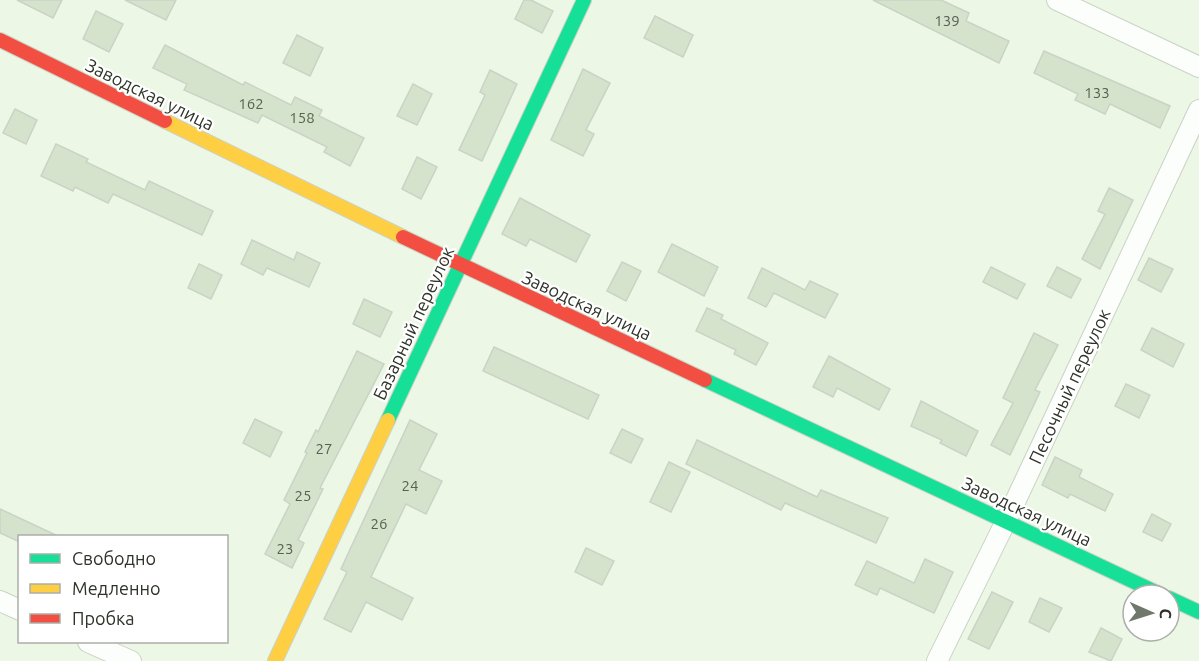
<svg xmlns="http://www.w3.org/2000/svg" width="1199" height="661" viewBox="0 0 1199 661" font-family="Ubuntu,sans-serif">
<style>
.building{fill:#d5e3cc;stroke:#cad3c6;stroke-width:1.5}
.lines{fill:none;stroke-linecap:round;stroke-linejoin:round}
.street-casing{stroke:#cbd2c6;stroke-width:22}
.fast-casing{stroke:#cbd2c6;stroke-width:16}
.slow-casing{stroke:#cbd2c6;stroke-width:16}
.jam-casing{stroke:#cbd2c6;stroke-width:16}
.street{stroke:#fcfefb;stroke-width:20}
.fast{stroke:#16e098;stroke-width:14}
.slow{stroke:#ffcf43;stroke-width:14}
.jam{stroke:#f24e42;stroke-width:14}
.labels{text-anchor:middle;dominant-baseline:central;stroke-width:4.5;stroke-linejoin:round;paint-order:stroke}
.number-label{font-size:15px;fill:#586052}
.street-label{font-size:18px;fill:#2e3429;stroke:#fff}
</style>
<rect width="100%" height="100%" fill="#ecf7e6"/>
<g class="building">
<polygon points="17,0 62,0 53,18"/>
<polygon points="125,0 176,0 166,20"/>
<polygon points="524,0 531,0 553,11 542,33 515,19"/>
<polygon points="873,0 941,0 969,13 966,21 1009,41 999,63"/>
<polygon points="96,11 123,24 109,52 83,39"/>
<polygon points="655,16 693,35 683,57 644,38"/>
<polygon points="297,35 323,48 310,76 283,63"/>
<polygon points="165,45 243,85 245,82 291,105 295,97 322,110 319,116 364,138 350,166 324,152 327,147 262,115 258,123 184,90 187,84 153,68"/>
<polygon points="1044,51 1170,106 1160,128 1110,104 1105,114 1075,100 1078,94 1034,73"/>
<polygon points="583,69 610,83 586,130 594,134 583,156 551,140"/>
<polygon points="490,70 517,84 482,161 459,150 485,95 480,92"/>
<polygon points="413,84 432,94 417,125 397,116"/>
<polygon points="15,109 37,120 26,144 3,133"/>
<polygon points="56,144 88,159 86,162 145,190 149,181 213,211 202,235 113,194 108,203 75,187 73,191 41,176"/>
<polygon points="417,157 437,167 421,199 402,189"/>
<polygon points="1109,188 1133,200 1100,269 1082,259 1105,214 1098,211"/>
<polygon points="520,198 590,235 576,262 530,239 526,246 502,234"/>
<polygon points="252,240 294,260 297,252 320,263 309,287 267,268 263,275 241,264"/>
<polygon points="672,244 718,267 704,296 658,272"/>
<polygon points="1149,258 1173,269 1161,292 1138,280"/>
<polygon points="622,262 641,271 626,301 607,291"/>
<polygon points="199,264 222,275 211,299 188,288"/>
<polygon points="991,267 1025,284 1017,299 983,282"/>
<polygon points="1057,267 1081,279 1071,298 1047,286"/>
<polygon points="762,268 805,290 810,281 838,294 825,318 774,293 766,307 748,298"/>
<polygon points="364,299 392,312 380,337 353,324"/>
<polygon points="707,308 723,315 721,319 768,343 756,365 734,354 736,350 696,331"/>
<polygon points="1152,328 1184,344 1173,367 1141,350"/>
<polygon points="1034,333 1058,345 1035,390 1040,392 1010,455 991,445 1013,403 1003,398"/>
<polygon points="494,347 599,395 588,419 483,371"/>
<polygon points="357,351 384,364 320,488 323,489 298,540 304,543 292,568 265,554 290,504 284,500 307,453 305,452 316,430 318,432"/>
<polygon points="829,356 890,389 879,410 837,388 833,397 813,387"/>
<polygon points="1126,384 1150,395 1139,418 1115,406"/>
<polygon points="921,401 978,431 966,456 940,443 942,440 911,426"/>
<polygon points="255,419 282,432 270,457 243,443"/>
<polygon points="410,420 437,434 419,470 442,481 426,514 406,504 371,577 413,598 402,620 366,602 351,632 324,619 347,572 341,569"/>
<polygon points="622,429 643,439 631,463 610,453"/>
<polygon points="697,440 817,497 821,490 888,518 876,543 785,503 781,510 686,464"/>
<polygon points="1055,457 1082,470 1079,477 1113,494 1105,511 1070,494 1068,498 1042,485"/>
<polygon points="669,462 690,472 671,512 650,502"/>
<polygon points="0,509 60,537 20,537 20,542 0,533"/>
<polygon points="1152,514 1171,524 1162,541 1143,532"/>
<polygon points="586,548 614,561 602,585 575,572"/>
<polygon points="925,559 953,572 934,613 880,588 877,595 855,585 867,561 914,583"/>
<polygon points="992,592 1013,602 989,649 968,639"/>
<polygon points="1040,598 1062,608 1049,632 1029,622"/>
<polygon points="1101,628 1122,639 1111,661 1089,652"/>
</g>
<g class="lines">
<defs>
<g id="street">
<polyline points="1057,0 1199,67"/>
<polyline points="0,601 20,610"/>
<polyline points="88,642 131,661"/>
<polyline points="937,661 1006,521 1199,110"/>
</g>
<g id="fast">
<polyline points="705,380 1162,595"/>
<polyline points="388,420 584,0"/>
<polyline points="1169,598 1199,612"/>
</g>
<g id="slow">
<polyline points="165,121 403,237"/>
<polyline points="275,661 388,420"/>
</g>
<g id="jam">
<polyline points="0,40 165,121"/>
<polyline points="403,237 705,380"/>
</g>
</defs>
<use href="#street" class="street-casing"/>
<use href="#fast" class="fast-casing"/>
<use href="#slow" class="slow-casing"/>
<use href="#jam" class="jam-casing"/>
<use href="#street" class="street"/>
<use href="#fast" class="fast"/>
<use href="#slow" class="slow"/>
<use href="#jam" class="jam"/>
</g>
<g class="labels">
<g class="number-label">
<text x="947" y="20">139</text>
<text x="1097" y="92">133</text>
<text x="251" y="103">162</text>
<text x="302" y="117">158</text>
<text x="324" y="448">27</text>
<text x="410" y="485">24</text>
<text x="303" y="495">25</text>
<text x="379" y="523">26</text>
<text x="285" y="548">23</text>
</g>
<g class="street-label">
<text transform="translate(150 94) rotate(26)">Заводская улица</text>
<text transform="translate(587 305) rotate(25)">Заводская улица</text>
<text transform="translate(413 323) rotate(-65)">Базарный переулок</text>
<text transform="translate(1069 386) rotate(-65)">Песочный переулок</text>
<text transform="translate(1027 511) rotate(25)">Заводская улица</text>
</g>
</g>
<rect x="18" y="535" width="210" height="108" fill="#ffffff" stroke="#abaea9" stroke-width="1.5"/>
<rect x="30" y="554" width="30" height="9" fill="#16e098" stroke="#abaea9" stroke-width="1.5"/>
<text x="72" y="565" font-size="18" fill="#2e3429">Свободно</text>
<rect x="30" y="584" width="30" height="9" fill="#ffcf43" stroke="#abaea9" stroke-width="1.5"/>
<text x="72" y="595" font-size="18" fill="#2e3429">Медленно</text>
<rect x="30" y="614" width="30" height="9" fill="#f24e42" stroke="#abaea9" stroke-width="1.5"/>
<text x="72" y="625" font-size="18" fill="#2e3429">Пробка</text>
<g transform="translate(1151 613) rotate(93)"><circle r="28" fill="#ffffff" stroke="#abaea9" stroke-width="1.5"/>
<path d="M0-4.5L10 22L0 15L-10 22Z" fill="#70786b"/>
<text y="-9" font-size="16" font-weight="bold" text-anchor="middle" fill="#2e3429">С</text>
</g>
</svg>
